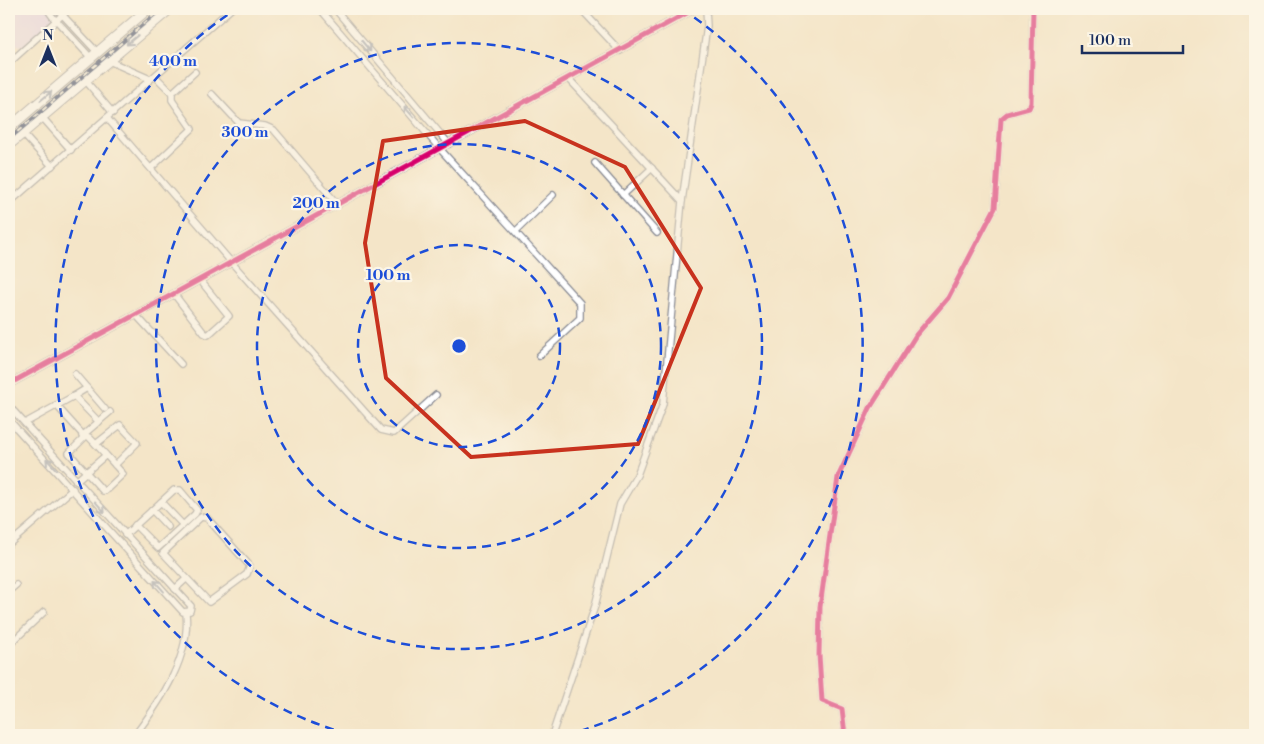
<svg xmlns="http://www.w3.org/2000/svg" width="1264" height="744" viewBox="0 0 1264 744" font-family="'Libre Bodoni',serif">
<style>
.built{fill:#e3d3f2}
.lines{fill:none;stroke-linecap:round;stroke-linejoin:round}
.minor-casing{stroke:#888a93;stroke-width:8}
.tertiary-casing{stroke:#888a93;stroke-width:9}
.primary-casing{stroke:#888a93;stroke-width:11}
.minor{stroke:#fff;stroke-width:5.5}
.tertiary{stroke:#fff;stroke-width:8}
.primary{stroke:#fff;stroke-width:9}
.rail-casing{stroke:#1b2f5e;stroke-width:4}
.rail{stroke:#fcf5e5;stroke-width:2;stroke-dasharray:5.5;stroke-linecap:butt}
.cycleway-casing{stroke:#fcf5e5;stroke-width:8}
.cycleway{stroke:#d6006c;stroke-width:5}
.oneway{stroke:#8d97ae}
.marked{fill:none;stroke:#c8321e;stroke-width:4;stroke-linejoin:round}
.ring{fill:none;stroke:#1d4ed8;stroke-width:2.5;stroke-dasharray:9 6}
.centre{fill:#1d4ed8;stroke:#fcf5e5;stroke-width:2.5}
.ring-label{font-size:15px;text-anchor:middle;font-weight:bold;fill:#1d4ed8;stroke:#fcf5e5;stroke-width:4.5;stroke-linejoin:round;paint-order:stroke}
</style>
<rect width="100%" height="100%" fill="#fcf5e5"/>
<filter id="ink" filterUnits="userSpaceOnUse"><feTurbulence type="fractalNoise" baseFrequency=".02" numOctaves="2"/><feDisplacementMap in="SourceGraphic" scale="10" xChannelSelector="R" yChannelSelector="G"/><feConvolveMatrix kernelMatrix="1 2 1 2 8 2 1 2 1" color-interpolation-filters="sRGB"/></filter>
<filter id="wash" filterUnits="userSpaceOnUse"><feTurbulence type="fractalNoise" baseFrequency=".0096" numOctaves="4" result="noise"/><feDisplacementMap in="SourceGraphic" scale="20" xChannelSelector="R" yChannelSelector="G"/><feGaussianBlur stdDeviation="1.12" result="paint"/><feColorMatrix in="noise" values="0 0 0 0 0 0 0 0 0 0 0 0 0 0 0 0 0 1.4 0 .05"/><feComposite in="paint" operator="in"/></filter>
<g filter="url(#wash)">
<rect width="100%" height="100%" fill="#f4e5c8"/>
<polygon class="built" points="9,9 69,9 25,47 9,43"/>
</g>
<g filter="url(#ink)">
<g class="lines">
<defs>
<g id="minor">
<polyline points="47,9 55,20"/>
<polyline points="57,9 98,53"/>
<polyline points="320,9 440,149 580,303 580,318 539,356"/>
<polyline points="335,9 449,144"/>
<polyline points="581,9 620,51"/>
<polyline points="56,20 91,58"/>
<polyline points="109,61 150,79"/>
<polyline points="9,63 69,9"/>
<polyline points="569,79 682,201"/>
<polyline points="85,80 113,113"/>
<polyline points="172,93 195,72"/>
<polyline points="212,94 239,123 265,126 274,130 338,205"/>
<polyline points="42,117 71,150"/>
<polyline points="107,118 232,263 381,430 394,433 436,395"/>
<polyline points="22,133 52,166"/>
<polyline points="595,163 657,233"/>
<polyline points="151,168 192,129 172,100 172,93 155,76"/>
<polyline points="623,195 652,168"/>
<polyline points="9,203 231,9"/>
<polyline points="516,231 553,195"/>
<polyline points="174,294 204,333 208,335 229,316 200,280"/>
<polyline points="136,315 181,364"/>
<polyline points="87,388 105,409"/>
<polyline points="74,396 87,388 75,374"/>
<polyline points="56,405 83,435"/>
<polyline points="9,406 191,606 190,611 183,612 9,420"/>
<polyline points="25,423 74,396 99,422"/>
<polyline points="82,436 110,412"/>
<polyline points="96,444 120,425 137,443 115,465"/>
<polyline points="76,481 106,455 89,437 86,436 69,453 103,491 105,491 123,474 106,455"/>
<polyline points="161,502 183,525"/>
<polyline points="152,510 168,527"/>
<polygon points="201,517 207,518 250,566 247,574 209,602 163,553"/>
<polyline points="125,535 174,490 180,490 197,510 195,514 158,548 135,525"/>
<polyline points="9,544 73,489"/>
<polyline points="175,589 186,579"/>
<polyline points="9,591 16,585"/>
<polyline points="9,645 44,612"/>
<path d="M135 735C160 702 191 657 186 613"/>
<polyline points="552,735 595,606 620,504 637,475 663,404 682,201 707,26 706,9"/>
<polyline points="845,735 842,709 822,701 819,655 820,607 838,477 870,408 916,335 948,298 995,208 1001,119 1007,114 1029,108 1031,103 1033,9"/>
</g>
<polyline id="tertiary" points="9,384 694,9"/>
<g id="primary">
<polyline points="9,128 148,9"/>
<polyline points="9,145 170,9"/>
</g>
</defs>
<use href="#minor" class="minor-casing"/>
<use href="#tertiary" class="tertiary-casing"/>
<use href="#primary" class="primary-casing"/>
<use href="#minor" class="minor"/>
<use href="#tertiary" class="tertiary"/>
<use href="#primary" class="primary"/>
<defs>
<polyline id="rail" points="9,139 161,9"/>
</defs>
<use href="#rail" class="rail-casing"/>
<use href="#rail" class="rail"/>
<defs>
<g id="cycleway">
<polyline points="9,384 694,9"/>
<polyline points="845,735 842,709 822,701 819,655 820,607 838,477 870,408 916,335 948,298 995,208 1001,119 1007,114 1029,108 1031,103 1033,9"/>
</g>
</defs>
<use href="#cycleway" class="cycleway-casing"/>
<use href="#cycleway" class="cycleway"/>
</g>
<defs><path id="oneway-shaft" d="M-6 0H5M1.5-3L5.5 0L1.5 3" fill="none" stroke-width="1.6" stroke-linecap="round" stroke-linejoin="round" transform="scale(1.25)"/></defs>
<g class="oneway">
<use href="#oneway-shaft" transform="translate(132 40) rotate(140)"/>
<use href="#oneway-shaft" transform="translate(366 46) rotate(50)"/>
<use href="#oneway-shaft" transform="translate(46 96) rotate(-40)"/>
<use href="#oneway-shaft" transform="translate(409 112) rotate(-131)"/>
<use href="#oneway-shaft" transform="translate(51 464) rotate(-133)"/>
<use href="#oneway-shaft" transform="translate(100 507) rotate(48)"/>
<use href="#oneway-shaft" transform="translate(159 586) rotate(-132)"/>
</g>
</g>
<path d="M0 0H1264V744H0ZM525 121 625 167 701 288 638 444 471 457 386 378 365 243 383 141Z" fill="#f4e5c8" fill-opacity=".55" fill-rule="evenodd"/>
<path class="marked" d="M525 121 625 167 701 288 638 444 471 457 386 378 365 243 383 141Z"/>
<g class="ring">
<circle cx="459" cy="346" r="101"/>
<circle cx="459" cy="346" r="202"/>
<circle cx="459" cy="346" r="303"/>
<path d="M348 734A404 404 0 0 1 236 9M682 9A404 404 0 0 1 570 734"/>
</g>
<circle cx="459" cy="346" r="8" class="centre"/>
<g class="ring-label">
<text x="173" y="66">400 m</text>
<text x="245" y="137">300 m</text>
<text x="316" y="208">200 m</text>
<text x="388" y="280">100 m</text>
</g>
<rect width="1264" height="744" fill="none" stroke="#fcf5e5" stroke-width="30"/>
<g transform="translate(48 48)" stroke="#fcf5e5" stroke-width="4" paint-order="stroke">
<path d="M0-4L9 19L0 12L-9 19Z" fill="#1b2f5e"/>
<text y="-8" font-size="14" font-weight="bold" text-anchor="middle" fill="#1b2f5e">N</text>
</g>
<path d="M1082 45v8h101v-8" fill="none" stroke="#1b2f5e" stroke-width="2.5"/>
<text x="1089" y="45" font-size="15" fill="#1b2f5e" stroke="#fcf5e5" stroke-width="4" paint-order="stroke">100 m</text>
</svg>
